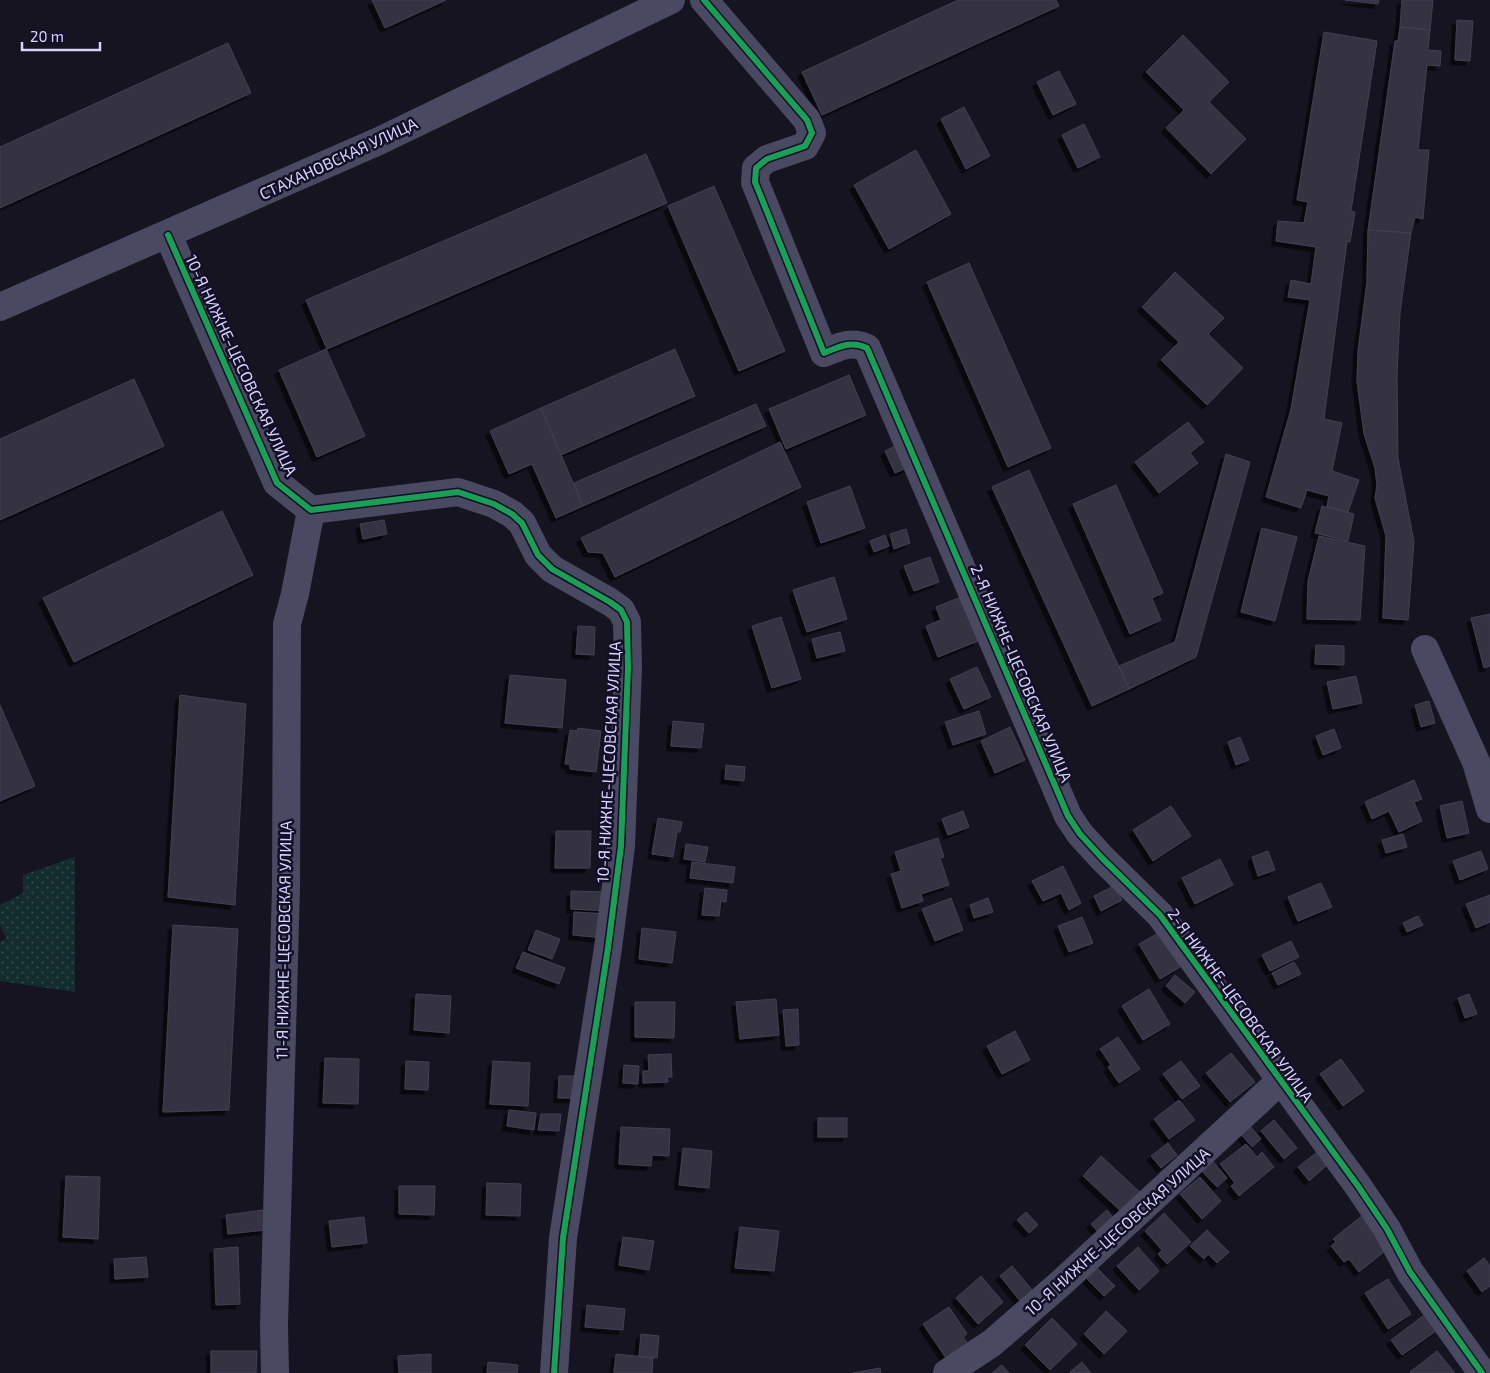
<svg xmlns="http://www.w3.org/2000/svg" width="1490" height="1373" viewBox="0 0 1490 1373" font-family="'Exo 2',sans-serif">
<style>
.grass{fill:url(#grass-dots)}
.building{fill:#343243;stroke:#433f54;filter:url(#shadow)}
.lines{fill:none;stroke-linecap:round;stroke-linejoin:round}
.street{stroke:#4a4962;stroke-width:28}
.cycleway-casing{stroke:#130f26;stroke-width:9}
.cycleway{stroke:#1a9f57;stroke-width:6}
.labels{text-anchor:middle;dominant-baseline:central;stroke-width:5;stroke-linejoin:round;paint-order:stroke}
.street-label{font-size:16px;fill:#d9d4ff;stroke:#130f26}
</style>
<defs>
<pattern id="grass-dots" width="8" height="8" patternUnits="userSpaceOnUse" patternTransform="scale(1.25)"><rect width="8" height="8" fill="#132c2d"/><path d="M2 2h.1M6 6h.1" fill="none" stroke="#354a4c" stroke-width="1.8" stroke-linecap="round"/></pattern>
<filter id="shadow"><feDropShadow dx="-4.5" dy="4.5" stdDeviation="0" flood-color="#0009"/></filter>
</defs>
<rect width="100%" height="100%" fill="#161421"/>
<polygon class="grass" points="75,857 75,992 0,981 0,942 6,938 0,925 0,905 23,893 23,875"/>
<g class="building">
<polygon points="372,0 446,0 385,28"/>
<polygon points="958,0 1056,0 1059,6 822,115 802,72"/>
<polygon points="1345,0 1379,0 1378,4"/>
<polygon points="1402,0 1433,0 1430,30 1400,27"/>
<polygon points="1457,20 1473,21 1470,61 1455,60"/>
<polygon points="1400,27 1430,30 1428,50 1441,51 1440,66 1427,65 1418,150 1429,150 1423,219 1415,217 1411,233 1368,230 1395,41 1398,41"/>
<polygon points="1324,32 1377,41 1351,211 1355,212 1350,242 1347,241 1324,419 1342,423 1332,471 1359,480 1348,512 1327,507 1329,496 1307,490 1301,508 1266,497 1291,409 1310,300 1288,297 1291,280 1311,284 1316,247 1276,241 1278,221 1304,223 1308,202 1297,200"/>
<polygon points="1183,35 1229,82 1209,102 1246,139 1211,174 1166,128 1184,110 1146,72"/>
<polygon points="228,43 251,93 0,208 0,147"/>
<polygon points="1059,71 1076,104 1053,115 1037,82"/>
<polygon points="964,107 990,156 966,169 941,119"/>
<polygon points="1084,124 1100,157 1078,168 1062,135"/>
<polygon points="916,150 951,214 889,249 854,185"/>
<polygon points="646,154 667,203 327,349 306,300"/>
<polygon points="714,186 785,351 739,371 668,206"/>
<polygon points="1368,230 1411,233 1400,313 1397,375 1398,458 1414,542 1408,620 1383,618 1386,536 1375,498 1377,485 1375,468 1364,434 1357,381 1358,351 1367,282"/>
<polygon points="969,263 1051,448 1008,467 927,282"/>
<polygon points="1175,272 1224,318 1208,334 1243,368 1207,405 1161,360 1179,342 1142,307"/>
<polygon points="326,349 365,436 317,457 279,370"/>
<polygon points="675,349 695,396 561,455 541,408"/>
<polygon points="849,375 866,415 786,449 769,409"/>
<polygon points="134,379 164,446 0,520 0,439"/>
<polygon points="756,404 766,426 583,506 574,483"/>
<polygon points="541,408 583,506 556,518 532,464 509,474 490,431"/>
<polygon points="1188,422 1204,442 1190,453 1198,463 1159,493 1135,462"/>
<polygon points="780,442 801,487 615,577 603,553 588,552 581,538"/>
<polygon points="899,444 909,467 895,473 885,451"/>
<polygon points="1226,454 1250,462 1196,657 1129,689 1119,666 1175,642"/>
<polygon points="1029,470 1129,689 1092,706 992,487"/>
<polygon points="1116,485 1163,593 1152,598 1161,620 1130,634 1073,504"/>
<polygon points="850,486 865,528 821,543 807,502"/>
<polygon points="1322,506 1354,514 1348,541 1315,533"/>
<polygon points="222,511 253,575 74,662 43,598"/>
<polygon points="384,520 387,534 363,539 360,524"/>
<polygon points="1262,528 1297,537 1275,621 1241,612"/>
<polygon points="906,529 910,543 894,549 890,534"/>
<polygon points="885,535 889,546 874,552 870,541"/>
<polygon points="1319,536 1365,546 1360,620 1307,619 1308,581"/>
<polygon points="930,557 939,582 914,591 904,566"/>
<polygon points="834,577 847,619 807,632 793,590"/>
<polygon points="961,597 978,641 938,657 926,626 941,620 936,607"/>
<polygon points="1490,614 1490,666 1484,668 1471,618"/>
<polygon points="781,617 801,679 772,688 752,626"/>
<polygon points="578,626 595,627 594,655 576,654"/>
<polygon points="840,632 845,651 817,658 812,639"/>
<polygon points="1316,645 1344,646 1344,665 1315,664"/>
<polygon points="977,667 991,697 964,709 950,679"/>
<polygon points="510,675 566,680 562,728 505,723"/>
<polygon points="1356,676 1362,703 1333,709 1327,682"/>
<polygon points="180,695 246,704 235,905 168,897"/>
<polygon points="1429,701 1435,723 1421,727 1415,705"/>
<polygon points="0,705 35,786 0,801"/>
<polygon points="979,711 986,734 953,745 945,722"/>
<polygon points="673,721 704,724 701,748 671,746"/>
<polygon points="1010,727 1025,760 995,773 981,741"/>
<polygon points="578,728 601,731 596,772 570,769 570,764 565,764 570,730 577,731"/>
<polygon points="1334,729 1341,748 1323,755 1316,736"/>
<polygon points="1240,737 1249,760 1236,765 1228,742"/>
<polygon points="726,765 745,767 744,781 725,779"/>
<polygon points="1414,780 1422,799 1414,802 1422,821 1399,832 1389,811 1372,819 1365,802"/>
<polygon points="1462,801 1469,833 1447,838 1440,806"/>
<polygon points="1171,806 1191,836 1153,861 1133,830"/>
<polygon points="963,811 969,827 948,835 942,819"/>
<polygon points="658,818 682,822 680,832 677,832 673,857 652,854"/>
<polygon points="556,831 591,831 590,868 555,868"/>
<polygon points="1403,834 1407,847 1386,853 1382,840"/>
<polygon points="938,838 944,857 940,858 949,885 921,894 923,901 902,908 891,874 901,871 895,852"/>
<polygon points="686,844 708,847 705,862 684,859"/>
<polygon points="1268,851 1275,870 1258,876 1252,857"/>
<polygon points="1481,851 1488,869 1460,880 1453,861"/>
<polygon points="1220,859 1233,885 1195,904 1182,878"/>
<polygon points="692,862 735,867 733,883 690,878"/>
<polygon points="1063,866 1081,903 1069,910 1061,893 1043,901 1032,881"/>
<polygon points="1321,883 1332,907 1298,921 1288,897"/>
<polygon points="1114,886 1122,900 1101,911 1094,896"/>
<polygon points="705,888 727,890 726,902 721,901 719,916 702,915"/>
<polygon points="571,891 607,892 607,911 571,909"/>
<polygon points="1490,895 1490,922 1476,928 1466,904"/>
<polygon points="951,898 963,930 935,941 922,909"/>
<polygon points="988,898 993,912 974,918 970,905"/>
<polygon points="574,912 606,914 604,938 573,935"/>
<polygon points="1418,916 1423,925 1407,932 1403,923"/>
<polygon points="1082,917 1093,943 1069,952 1058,926"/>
<polygon points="173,925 238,929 229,1110 163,1112"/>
<polygon points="642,928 676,932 672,963 639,959"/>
<polygon points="536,930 560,939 552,959 528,950"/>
<polygon points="1160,932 1180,967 1160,979 1139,944"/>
<polygon points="1291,941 1299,957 1270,971 1262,955"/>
<polygon points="523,952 565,968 559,984 516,968"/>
<polygon points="1294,962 1301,974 1278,985 1272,973"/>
<polygon points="1175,975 1195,992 1185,1003 1166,986"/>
<polygon points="1149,989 1170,1024 1143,1040 1122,1006"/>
<polygon points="416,994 451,996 449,1033 414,1030"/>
<polygon points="1469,994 1477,1014 1465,1018 1458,998"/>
<polygon points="776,999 779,1035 740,1039 736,1002"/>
<polygon points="635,1002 675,1002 674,1038 635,1037"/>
<polygon points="798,1009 799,1045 786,1046 783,1010"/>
<polygon points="1015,1031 1030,1060 1002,1074 987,1046"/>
<polygon points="1118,1037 1140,1069 1119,1083 1108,1067 1111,1065 1100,1049"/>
<polygon points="1231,1053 1255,1082 1230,1102 1206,1073"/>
<polygon points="671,1054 672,1077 667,1077 668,1082 643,1083 643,1071 649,1071 648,1055"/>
<polygon points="325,1058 359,1059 358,1104 323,1103"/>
<polygon points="1341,1059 1364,1091 1343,1106 1320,1074"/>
<polygon points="406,1061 429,1062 428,1090 405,1089"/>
<polygon points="493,1061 530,1063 528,1106 490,1104"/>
<polygon points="1181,1061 1200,1086 1182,1099 1163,1074"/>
<polygon points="624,1065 639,1066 638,1084 623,1083"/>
<polygon points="559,1076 575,1076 574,1098 558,1098"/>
<polygon points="1179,1100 1195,1120 1169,1139 1154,1119"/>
<polygon points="509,1110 536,1113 534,1130 507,1126"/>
<polygon points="541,1114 561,1114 559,1131 538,1130"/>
<rect x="818" y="1118" width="29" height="19"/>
<polygon points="1274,1120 1297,1148 1284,1159 1261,1131"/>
<polygon points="1249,1125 1261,1139 1252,1147 1240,1133"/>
<polygon points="621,1127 670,1129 669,1156 652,1155 651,1166 619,1164"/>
<polygon points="1168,1143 1177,1155 1161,1168 1151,1156"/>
<polygon points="1246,1144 1257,1157 1262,1152 1274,1167 1239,1196 1231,1186 1235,1183 1220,1164"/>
<polygon points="683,1148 712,1151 709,1188 679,1185"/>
<polygon points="1321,1149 1331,1162 1309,1181 1298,1167"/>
<polygon points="1101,1156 1143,1195 1125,1215 1083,1176"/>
<polygon points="1211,1159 1227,1178 1217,1187 1200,1169"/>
<polygon points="66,1176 100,1177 98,1239 63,1237"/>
<polygon points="1200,1177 1221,1201 1202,1219 1180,1194"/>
<polygon points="487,1183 521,1184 520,1216 486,1215"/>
<polygon points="399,1186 435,1186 434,1215 399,1214"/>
<polygon points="263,1210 265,1230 228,1234 226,1215"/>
<polygon points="1107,1210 1117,1223 1102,1236 1091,1224"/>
<polygon points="1026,1212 1038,1225 1029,1233 1017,1220"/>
<polygon points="1164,1213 1191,1242 1167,1264 1158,1254 1162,1250 1145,1231"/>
<polygon points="1363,1215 1389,1248 1359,1272 1349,1259 1344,1262 1331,1246 1336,1242 1333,1239"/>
<polygon points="364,1217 367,1243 332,1247 329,1221"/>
<polygon points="740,1227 779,1231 774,1271 735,1268"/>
<polygon points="1207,1230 1229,1252 1217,1263 1208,1254 1204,1259 1190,1246"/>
<polygon points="623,1237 654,1241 649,1270 619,1265"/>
<polygon points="238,1247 240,1304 216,1305 214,1249"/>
<polygon points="1138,1247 1159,1271 1139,1290 1117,1266"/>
<polygon points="146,1257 148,1277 115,1279 114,1259"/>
<polygon points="1484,1258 1490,1266 1490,1286 1482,1292 1467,1271"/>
<polygon points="1012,1266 1038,1297 1025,1307 1000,1276"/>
<polygon points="1097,1268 1115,1286 1104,1296 1087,1279"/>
<polygon points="981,1276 1003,1302 978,1324 956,1298"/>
<polygon points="1388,1279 1411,1314 1388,1329 1365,1293"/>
<polygon points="587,1305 625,1309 623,1330 585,1327"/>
<polygon points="949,1307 967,1334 963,1337 970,1347 948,1361 923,1324"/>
<polygon points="1106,1311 1127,1331 1104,1354 1084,1334"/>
<polygon points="1427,1313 1439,1329 1402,1355 1391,1340"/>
<polygon points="1052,1318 1077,1344 1050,1370 1025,1345"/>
<polygon points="641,1334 659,1336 657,1358 639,1356"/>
<polygon points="211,1351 257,1351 256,1373 211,1373"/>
<polygon points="1437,1351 1455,1373 1411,1373 1410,1372"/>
<polygon points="431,1354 431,1373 399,1373 398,1356"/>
<polygon points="616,1354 653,1358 652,1373 614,1373"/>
<polygon points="488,1362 518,1365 517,1373 487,1373"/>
<polygon points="1082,1362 1091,1373 1071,1373 1070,1372"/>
<polygon points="1002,1365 1009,1373 992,1373"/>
<polygon points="880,1368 881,1373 853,1373"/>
</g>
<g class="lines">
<g class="street">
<path d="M704 0 807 120 812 133 805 146 767 159 756 168 755 182 824 353C839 347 851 340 867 348L1068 816 1080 834 1102 858 1160 915 1358 1186 1387 1229 1410 1272 1482 1373"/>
<polyline points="168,235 277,483 311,510 458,492 494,504 512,514 522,523 538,555 552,569 610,602 621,610 627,622 628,668 621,846 608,948 563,1238 554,1373"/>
<polyline points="0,307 379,141 671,0"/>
<polyline points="1425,649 1476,762 1490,809"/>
<polyline points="275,1373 274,1325 286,887 287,624 295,594 311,510"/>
<polyline points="947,1373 992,1343 1061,1283 1280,1081"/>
</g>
<defs>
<g id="cycleway">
<path d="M704 0 807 120 812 133 805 146 767 159 756 168 755 182 824 353C839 347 851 340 867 348L1068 816 1080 834 1102 858 1160 915 1358 1186 1387 1229 1410 1272 1482 1373"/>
<polyline points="168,235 277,483 311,510 458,492 494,504 512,514 522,523 538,555 552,569 610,602 621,610 627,622 628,668 621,846 608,948 563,1238 554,1373"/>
</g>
</defs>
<use href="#cycleway" class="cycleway-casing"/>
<use href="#cycleway" class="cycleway"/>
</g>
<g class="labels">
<g class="street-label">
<text transform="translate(338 158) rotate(-25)">СТАХАНОВСКАЯ УЛИЦА</text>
<text transform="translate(242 365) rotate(65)">10-Я НИЖНЕ-ЦЕСОВСКАЯ УЛИЦА</text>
<text transform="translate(1022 673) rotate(67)">2-Я НИЖНЕ-ЦЕСОВСКАЯ УЛИЦА</text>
<text transform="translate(608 762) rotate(-87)">10-Я НИЖНЕ-ЦЕСОВСКАЯ УЛИЦА</text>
<text transform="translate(283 940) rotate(-89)">11-Я НИЖНЕ-ЦЕСОВСКАЯ УЛИЦА</text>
<text transform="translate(1241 1005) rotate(54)">2-Я НИЖНЕ-ЦЕСОВСКАЯ УЛИЦА</text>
<text transform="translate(1117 1231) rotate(-42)">10-Я НИЖНЕ-ЦЕСОВСКАЯ УЛИЦА</text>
</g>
</g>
<path d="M22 42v8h78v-8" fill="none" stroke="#d9d4ff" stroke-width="2.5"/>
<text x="30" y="42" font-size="15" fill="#d9d4ff" stroke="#130f26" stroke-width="4" paint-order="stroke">20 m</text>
</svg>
